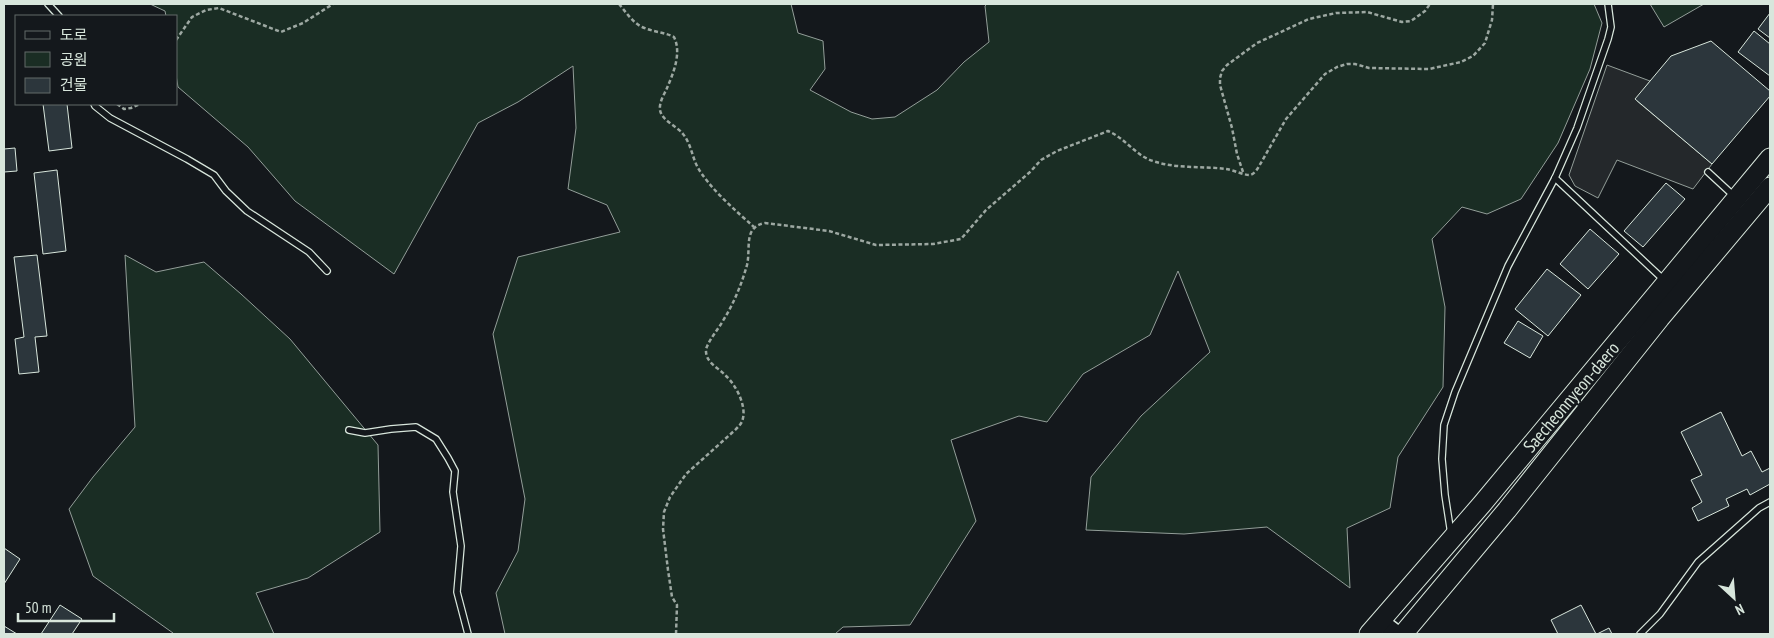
<svg xmlns="http://www.w3.org/2000/svg" width="1774" height="638" viewBox="0 0 1774 638" font-family="'PT Sans Narrow','Noto Sans KR',sans-serif">
<style>
.green{fill:#1a2d24;stroke:#939e99}
.parking{fill:#24282b;stroke:#939e99}
.building{fill:#2c363c;stroke:#d8e6dc}
.lines{fill:none;stroke-linecap:round;stroke-linejoin:round}
.lane-casing{stroke:#d8e6dc;stroke-width:8}
.secondary-casing{stroke:#d8e6dc;stroke-width:19}
.primary-casing{stroke:#d8e6dc;stroke-width:21}
.path{stroke:#9da8a2;stroke-width:2.5;stroke-dasharray:4 2.5;stroke-linecap:butt}
.lane{stroke:#14181c;stroke-width:5.5}
.secondary{stroke:#14181c;stroke-width:16}
.primary{stroke:#14181c;stroke-width:19}
.labels{text-anchor:middle;dominant-baseline:central;stroke-width:4;stroke-linejoin:round;paint-order:stroke}
.street-label{font-size:18px;fill:#d8e6dc;stroke:#14181c}
</style>
<rect width="100%" height="100%" fill="#14181c"/>
<g class="green">
<polygon points="150,4 791,4 798,33 823,41 825,69 810,90 851,112 872,119 895,117 937,90 964,62 989,42 985,6 987,4 1594,4 1602,23 1590,69 1558,143 1521,199 1487,214 1462,207 1432,239 1445,307 1443,387 1398,457 1390,508 1347,528 1350,588 1267,527 1184,534 1086,530 1091,477 1141,416 1210,352 1178,271 1150,335 1083,374 1047,422 1019,416 951,440 976,521 910,625 843,627 835,634 505,634 496,593 518,551 525,499 493,334 518,257 620,232 607,205 568,189 576,128 573,66 518,102 478,123 394,274 295,201 248,147 178,87 176,75 176,16 166,16 165,11"/>
<polygon points="1650,4 1704,4 1664,27"/>
<polygon points="125,255 156,272 204,262 241,294 290,339 378,445 380,532 308,578 256,593 274,634 173,634 173,633 93,576 69,509 93,477 135,427"/>
</g>
<polygon class="parking" points="1607,65 1650,81 1637,101 1712,164 1693,189 1617,160 1598,198 1575,186 1569,175"/>
<g class="building">
<polygon points="1770,13 1770,38 1758,29"/>
<polygon points="1754,31 1770,44 1770,76 1738,52"/>
<polygon points="1711,41 1770,91 1770,96 1712,164 1635,99 1671,56"/>
<polygon points="43,104 67,104 72,148 49,151"/>
<polygon points="15,148 17,171 4,172 4,149"/>
<polygon points="57,170 66,251 43,254 34,173"/>
<polygon points="1666,183 1685,199 1643,247 1624,231"/>
<polygon points="1590,229 1619,254 1588,289 1560,264"/>
<polygon points="37,255 47,336 35,337 39,372 19,374 15,339 24,337 14,257"/>
<polygon points="1547,269 1581,295 1548,336 1515,309"/>
<polygon points="1518,321 1543,336 1530,358 1504,343"/>
<polygon points="1721,412 1742,456 1751,451 1762,472 1770,468 1770,484 1750,495 1747,489 1726,499 1729,506 1698,521 1692,508 1702,502 1691,480 1702,475 1681,432"/>
<polygon points="4,548 20,559 4,584"/>
<polygon points="60,605 82,619 72,634 41,634"/>
<polygon points="1581,605 1596,634 1558,634 1551,620"/>
<polygon points="4,626 17,634 4,634"/>
<polygon points="1609,628 1612,634 1597,634"/>
</g>
<g class="lines">
<defs>
<g id="lane">
<polyline points="48,4 59,16"/>
<polyline points="94,104 95,106 110,118 187,159 214,175 226,191 247,211 309,252 327,271"/>
<polyline points="1708,172 1734,196"/>
<polyline points="1555,178 1665,281"/>
<polyline points="349,430 365,433 391,429 416,427 436,439 448,458 455,471 453,492 461,546 457,592 468,634"/>
<polyline points="1451,534 1445,495 1442,459 1444,425 1455,392 1508,266 1555,178 1577,128 1608,39 1611,27 1608,4"/>
<polyline points="1640,634 1660,614 1698,562 1759,508 1770,502"/>
</g>
<polyline id="secondary" points="1380,621 1397,634"/>
<g id="primary">
<polyline points="1369,634 1482,504 1770,158"/>
<polyline points="1403,634 1507,510 1660,318 1770,187"/>
</g>
</defs>
<use href="#lane" class="lane-casing"/>
<use href="#secondary" class="secondary-casing"/>
<use href="#primary" class="primary-casing"/>
<g class="path">
<path d="M619 4C626 12 632 22 642 27 653 32 664 32 674 37 682 53 673 74 667 88 664 95 659 102 660 110 662 121 677 126 683 134 691 144 692 156 697 166 708 187 736 211 754 227"/>
<polyline points="176,40 192,17 206,10 219,8 281,32 303,23 333,4"/>
<polyline points="117,104 124,109 131,108 140,104"/>
<polyline points="1243,172 1237,154 1232,128 1220,85 1220,78 1222,71 1227,65 1257,43 1309,19 1336,13 1367,12 1402,22 1411,21 1425,11 1430,4"/>
<path d="M676 634 677 605 672 597 668 570 663 529 664 512 670 497 686 474 734 431C738 427 742 424 743 418 746 405 736 385 726 376 718 367 705 363 706 349 710 338 718 330 724 319 734 303 742 283 747 265 751 248 743 227 765 223L829 231 876 245 933 244 961 239 986 210 1030 172 1041 160 1057 151 1108 131C1125 138 1136 156 1153 161 1176 169 1203 166 1226 169 1233 170 1244 175 1249 175 1253 175 1256 171 1258 168L1286 119 1325 74 1337 67 1347 64H1355L1369 68 1429 69 1461 62 1473 56 1485 43 1492 20 1493 4"/>
</g>
<use href="#lane" class="lane"/>
<use href="#secondary" class="secondary"/>
<use href="#primary" class="primary"/>
</g>
<g class="labels">
<g class="street-label">
<text transform="translate(1571 397) rotate(-50)">Saecheonnyeon-daero</text>
</g>
</g>
<rect width="1774" height="638" fill="none" stroke="#d8e6dc" stroke-width="10"/>
<rect x="15" y="15" width="162" height="90" fill="#14181c" stroke="#626a69"/>
<rect x="25" y="31" width="25" height="8" fill="#14181c" stroke="#626a69"/>
<text x="60" y="40" font-size="15" fill="#d8e6dc">도로</text>
<rect x="25" y="52" width="25" height="15" fill="#1a2d24" stroke="#626a69"/>
<text x="60" y="65" font-size="15" fill="#d8e6dc">공원</text>
<rect x="25" y="78" width="25" height="15" fill="#2c363c" stroke="#626a69"/>
<text x="60" y="90" font-size="15" fill="#d8e6dc">건물</text>
<g transform="translate(1734 598) rotate(154)" stroke="#14181c" stroke-width="4" paint-order="stroke">
<path d="M0-4L9 19L0 12L-9 19Z" fill="#d8e6dc"/>
<text y="-8" font-size="14" font-weight="bold" text-anchor="middle" fill="#d8e6dc">N</text>
</g>
<path d="M18 613v8h96v-8" fill="none" stroke="#d8e6dc" stroke-width="2.5"/>
<text x="25" y="613" font-size="15" fill="#d8e6dc" stroke="#14181c" stroke-width="4" paint-order="stroke">50 m</text>
</svg>
